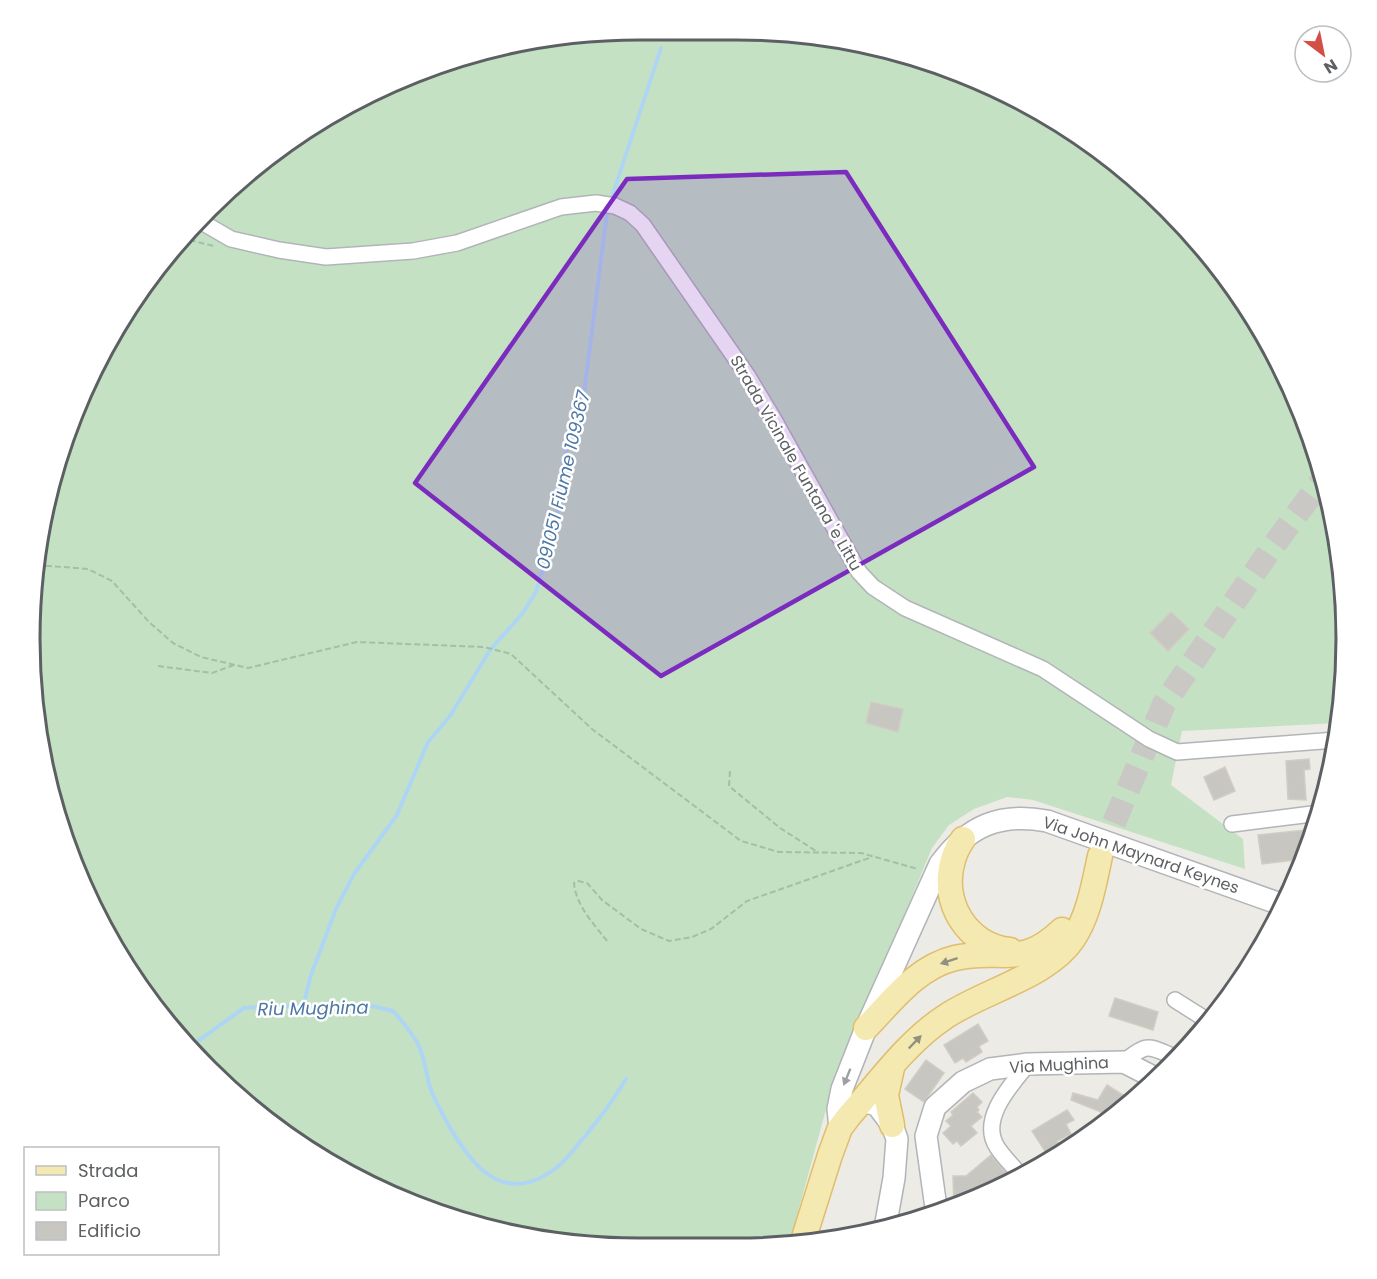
<svg xmlns="http://www.w3.org/2000/svg" width="1377" height="1279" viewBox="0 0 1377 1279" font-family="Poppins,sans-serif">
<style>
.green{fill:#c5e1c4}
.lines{fill:none;stroke-linecap:round;stroke-linejoin:round}
.stream{stroke:#aed6f4;stroke-width:4}
.building{fill:#c8c6c1;stroke:#d1cdc4;stroke-width:1.5}
.primary-tunnel{stroke:#c9c8c4;stroke-width:24;stroke-dasharray:24 12;stroke-linecap:butt}
.street-casing{stroke:#b2b5b8;stroke-width:18}
.secondary-casing{stroke:#b1b4b8;stroke-width:24}
.primary-casing{stroke:#dfbe6c;stroke-width:27}
.path{stroke:#9ec1a8;stroke-width:2;stroke-dasharray:6 3;stroke-linecap:butt}
.street{stroke:#fff;stroke-width:15}
.secondary{stroke:#fff;stroke-width:21}
.primary{stroke:#f5e9b2;stroke-width:24}
.oneway{fill:#92907f}
.oneway2{fill:#9ea0a1}
.marked{fill:#7b2cbf;fill-opacity:0.2;stroke:#7b2cbf;stroke-width:4.5;stroke-linejoin:round}
.labels{text-anchor:middle;dominant-baseline:central;stroke-width:5;stroke-linejoin:round;paint-order:stroke}
.street-label{font-size:16px;fill:#5d6063;stroke:#fff}
.water-label{font-size:18px;font-style:italic;fill:#4d78a4;stroke:#fff}
.rim{fill:none;stroke:#5d6063;stroke-width:3}
</style>
<rect width="100%" height="100%" fill="#edebe5"/>
<polygon class="green" points="778,31 896,51 1007,93 1108,156 1196,237 1265,334 1315,443 1342,560 1346,679 1338,723 1182,731 1171,785 1243,839 1245,869 1033,800 1007,797 974,809 949,825 932,848 831,1091 789,1245 639,1249 521,1237 407,1203 301,1146 181,1042 112,945 62,836 35,719 31,599 51,481 111,335 181,238 269,156 370,93 520,42"/>
<g class="lines">
<g class="stream">
<polyline points="612,197 661,48"/>
<polyline points="303,1006 311,975 336,909 354,874 397,815 428,742 450,716 490,650 522,614 536,592 556,525 564,457 582,409 607,213"/>
<path d="M188 1048 244 1008 278 1006H372L393 1011C402 1021 411 1032 418 1044 424 1056 426 1071 429 1084 432 1095 439 1107 444 1117 469 1163 502 1209 556 1168 568 1159 576 1146 586 1135 601 1117 614 1099 626 1079"/>
</g>
</g>
<g class="building">
<polygon points="1171,612 1189,629 1168,651 1150,633"/>
<polygon points="871,702 903,709 898,732 866,723"/>
<polygon points="1309,759 1310,769 1304,770 1306,800 1288,799 1286,761"/>
<polygon points="1225,767 1235,791 1214,800 1204,777"/>
<polygon points="1314,829 1303,859 1262,864 1258,835"/>
<polygon points="1115,998 1158,1012 1153,1030 1109,1016"/>
<polygon points="978,1024 988,1041 979,1046 982,1052 966,1062 963,1058 955,1063 944,1045"/>
<polygon points="926,1060 944,1073 924,1102 905,1089"/>
<polygon points="1107,1085 1134,1102 1113,1117 1071,1100 1073,1093 1098,1100"/>
<polygon points="973,1093 982,1102 977,1107 979,1110 977,1112 982,1117 971,1126 977,1133 961,1146 957,1141 953,1144 943,1133 951,1126 946,1121 953,1115 951,1112"/>
<polygon points="1067,1110 1074,1120 1066,1124 1071,1134 1057,1141 1063,1151 1050,1159 1032,1131"/>
<polygon points="991,1155 1012,1181 994,1189 991,1186 982,1194 954,1208 953,1176 966,1176"/>
</g>
<g class="lines">
<polyline class="primary-tunnel" points="1100,856 1164,704 1268,553 1323,479"/>
<defs>
<g id="street">
<polyline points="200,221 231,239 279,250 326,257 413,251 457,243 561,207 596,203 615,206 630,213 643,225 747,375 773,418 859,572 873,587 905,608 1043,669 1149,739 1177,752 1336,740"/>
<polyline points="1232,824 1320,813"/>
<polyline points="1175,1000 1210,1022"/>
<path d="M1124 1062C1149 1041 1149 1047 1177 1058"/>
<path d="M1022 1177C1014 1167 1004 1158 997 1147 979 1119 1011 1085 1028 1064"/>
</g>
<g id="secondary">
<polyline points="862,1101 877,1105 892,1125 897,1139 894,1178 885,1228"/>
<path d="M840 1128 838 1109 842 1089 866 1028 940 864C968 826 1000 812 1047 821L1286 906"/>
<polyline points="937,1215 926,1136 935,1107 963,1082 990,1069 1028,1064 1124,1062 1157,1079"/>
</g>
<g id="primary">
<path d="M963 839C959 845 955 852 953 860 940 901 967 946 1010 950"/>
<path d="M866 1028C892 1001 917 967 955 958 1002 947 1020 970 1062 930"/>
<polyline points="892,1068 886,1095 892,1125"/>
<path d="M802 1244 830 1155 840 1128 849 1116C879 1082 907 1042 945 1017 981 992 1049 976 1073 939 1089 915 1094 884 1100 856"/>
</g>
</defs>
<use href="#street" class="street-casing"/>
<use href="#secondary" class="secondary-casing"/>
<use href="#primary" class="primary-casing"/>
<g class="path">
<polyline points="181,238 214,246"/>
<polyline points="37,565 88,569 112,581 149,622 173,643 201,657 248,668 357,642 484,647 511,654 592,729 741,841 779,852 861,853 918,869"/>
<polyline points="158,666 212,673 234,665"/>
<polyline points="730,771 729,786 780,828 816,851"/>
<path d="M607 941C594 924 576 906 574 883L578 881 587 883 602 900 641 929 669 941 692 937 711 929 747 901 872 857"/>
</g>
<use href="#street" class="street"/>
<use href="#secondary" class="secondary"/>
<use href="#primary" class="primary"/>
</g>
<defs><path id="oneway-solid" d="M-6-.8H1V-3.2L6.5 0L1 3.2V.8H-6Z" transform="scale(1.5)"/></defs>
<g class="oneway">
<use href="#oneway-solid" transform="translate(949 961) rotate(162)"/>
<use href="#oneway-solid" transform="translate(915 1042) rotate(-46)"/>
</g>
<use class="oneway2" href="#oneway-solid" transform="translate(847 1077) rotate(112)"/>
<path class="marked" d="M846 172 1034 467 661 676 415 483 627 179Z"/>
<g class="labels">
<g class="street-label">
<text transform="translate(796 463) rotate(60)">Strada Vicinale Funtana 'e Littu</text>
<text transform="translate(1141 855) rotate(19)">Via John Maynard Keynes</text>
<text transform="translate(1059 1065) rotate(-3)">Via Mughina</text>
</g>
<g class="water-label">
<text transform="translate(563 480) rotate(-77)">091051 Fiume 109367</text>
<text transform="translate(313 1008) rotate(-1)">Riu Mughina</text>
</g>
</g>
<path d="M0 0H1377V1279H0ZM639 40H737A599 599 0 0 1 1336 639V639A599 599 0 0 1 737 1238H639A599 599 0 0 1 40 639V639A599 599 0 0 1 639 40Z" fill="#fff" fill-rule="evenodd"/>
<path class="rim" d="M639 40H737A599 599 0 0 1 1336 639V639A599 599 0 0 1 737 1238H639A599 599 0 0 1 40 639V639A599 599 0 0 1 639 40Z"/>
<rect x="24" y="1147" width="195" height="108" fill="#ffffff" stroke="#bebfc1" stroke-width="1.5"/>
<rect x="36" y="1166" width="30" height="9" fill="#f5e9b2" stroke="#bebfc1" stroke-width="1.5"/>
<text x="78" y="1177" font-size="18" fill="#5d6063">Strada</text>
<rect x="36" y="1192" width="30" height="18" fill="#c5e1c4" stroke="#bebfc1" stroke-width="1.5"/>
<text x="78" y="1207" font-size="18" fill="#5d6063">Parco</text>
<rect x="36" y="1222" width="30" height="18" fill="#c8c6c1" stroke="#bebfc1" stroke-width="1.5"/>
<text x="78" y="1237" font-size="18" fill="#5d6063">Edificio</text>
<g transform="translate(1323 54) rotate(148)"><circle r="28" fill="#ffffff" stroke="#bebfc1" stroke-width="1.5"/>
<path d="M0-4.5L10 22L0 15L-10 22Z" fill="#d34f45"/>
<text y="-9" font-size="16" font-weight="bold" text-anchor="middle" fill="#5d6063">N</text>
</g>
</svg>
